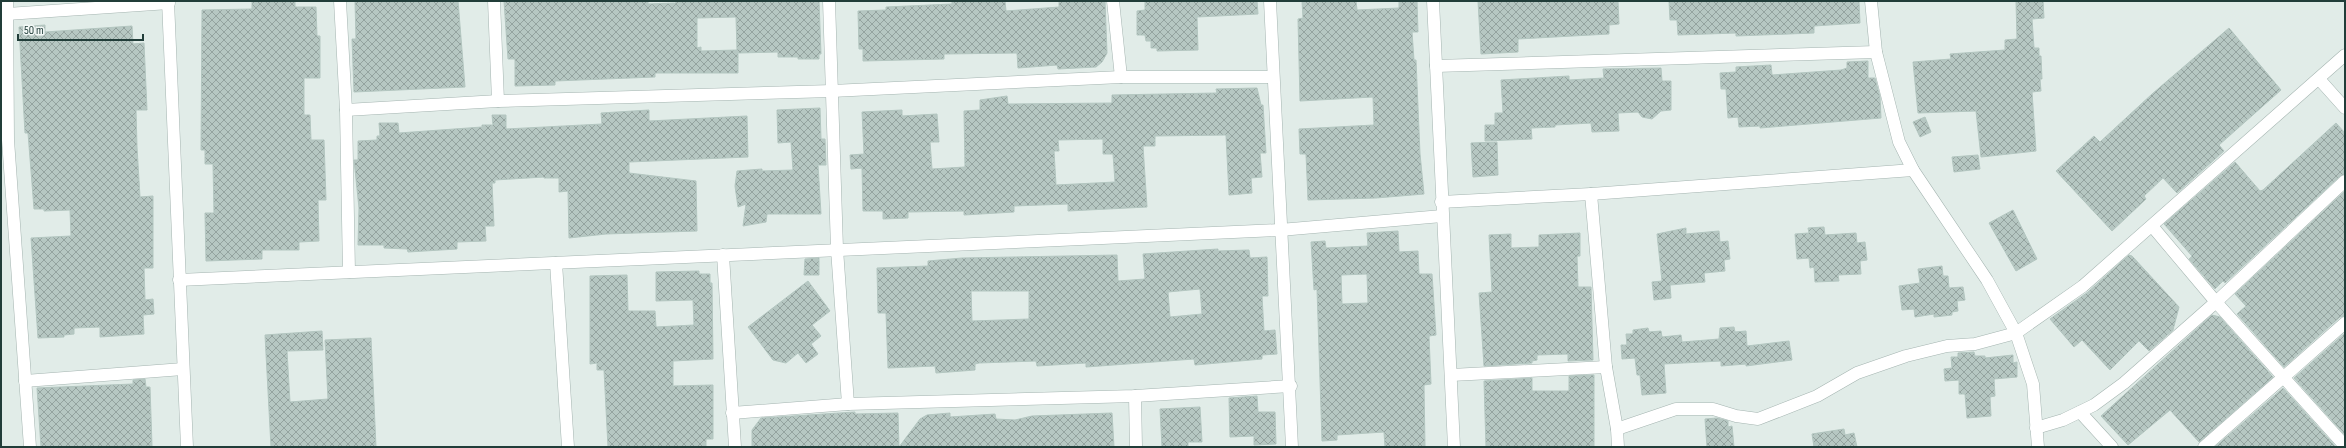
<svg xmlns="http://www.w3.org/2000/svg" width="2346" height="448" viewBox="0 0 2346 448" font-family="'Sofia Sans Condensed',sans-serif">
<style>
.building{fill:url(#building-cross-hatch);stroke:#b3c6c0;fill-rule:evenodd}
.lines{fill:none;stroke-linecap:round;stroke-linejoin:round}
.street-casing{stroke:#a4b4b0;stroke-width:13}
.street{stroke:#fff;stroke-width:12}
</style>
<defs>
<pattern id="building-cross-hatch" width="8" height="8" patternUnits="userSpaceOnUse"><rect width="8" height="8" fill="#b6c7c2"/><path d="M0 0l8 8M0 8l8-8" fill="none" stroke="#94a39f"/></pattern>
</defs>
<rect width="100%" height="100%" fill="#e1ece8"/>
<g class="building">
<polygon points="252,1 295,1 295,7 316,7 317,36 320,36 320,78 304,78 304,115 310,115 311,140 324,140 326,200 318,200 319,241 299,242 299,250 262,250 262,259 206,261 205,213 214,213 213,164 205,164 205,150 201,150 202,10 252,9"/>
<polygon points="355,1 458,1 465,87 354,92 352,39 356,39"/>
<path d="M504 1H648V4L676 3V1H819L821 54H819V59H798V57H778V52L738 53V73H655V77L555 81V85L515 86V59H508ZM736 17 737 50 701 51V47L697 48V18Z"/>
<polygon points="952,1 1005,1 1006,11 1059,7 1059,1 1105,1 1107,53 1102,62 1096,67 1058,69 1057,65 1018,68 1017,53 944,54 944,59 863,61 863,49 859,49 858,11 886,10 886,7 952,4"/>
<polygon points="1145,1 1257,1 1258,14 1197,17 1198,50 1157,51 1157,48 1151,48 1151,41 1146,41 1145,35 1137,35 1137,11 1145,10"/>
<polygon points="1302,1 1356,1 1357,10 1399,8 1399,1 1417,1 1418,32 1412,32 1414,60 1416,60 1420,154 1424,194 1376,198 1308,200 1306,154 1300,154 1299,129 1374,125 1373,97 1300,101 1298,19 1303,18"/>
<polygon points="1478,1 1618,1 1619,24 1609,25 1609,34 1518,39 1518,52 1481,54"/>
<polygon points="1669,1 1856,1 1859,2 1860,23 1814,26 1814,33 1736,36 1736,33 1678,35 1677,20 1670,20"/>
<polygon points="2016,1 2043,1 2044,18 2032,19 2034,48 2039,48 2039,56 2041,56 2042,79 2040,79 2041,91 2032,92 2036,151 1981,157 1976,111 1918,113 1913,62 1951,59 1950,54 2005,50 2005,40 2017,39"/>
<polygon points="45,25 45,32 132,26 133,44 144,43 147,110 136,110 137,147 140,197 153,196 153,268 144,268 145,300 153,299 154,314 143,315 144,334 100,337 100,327 74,328 74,334 64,335 64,337 38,338 31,238 71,236 70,210 44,211 44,209 34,209 28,133 25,133 19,27"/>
<polygon points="2229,28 2281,90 2219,145 2224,151 2177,193 2163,178 2144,196 2146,199 2112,231 2056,171 2094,136 2100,142 2152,94"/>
<polygon points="1868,61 1868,78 1875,78 1880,97 1881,118 1760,128 1760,126 1739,127 1738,117 1728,118 1726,89 1721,89 1720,73 1736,72 1736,67 1771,65 1772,75 1841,70 1847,68 1847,62"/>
<polygon points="1661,68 1662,81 1671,81 1671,110 1661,111 1652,119 1642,117 1638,112 1618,113 1619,131 1592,132 1591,123 1555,125 1555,127 1531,128 1532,139 1485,141 1485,125 1495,125 1495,113 1503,113 1501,80 1569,76 1569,80 1604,78 1603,69"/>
<path d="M1257 88 1261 105H1263L1266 153H1260L1262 177 1251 178 1252 193 1229 195 1226 135 1155 136V146H1143L1147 207 1068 211V204L1014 206V212L964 215V211L908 212V218L883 219V211H863L862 168 851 169 850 155 864 154 862 112 902 110V116L937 114 939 142H930L932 169 965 167 964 111 980 110V100L1007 96 1008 104 1112 103V95L1217 93 1216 89ZM1103 139V154H1113L1115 182 1056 185 1054 151H1059L1058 140Z"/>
<polygon points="820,108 821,139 825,139 826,165 818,165 821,214 767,214 766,222 743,226 746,204 738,207 735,186 737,171 762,169 762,171 793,170 791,142 778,143 777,110"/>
<polygon points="649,110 649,121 747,116 748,157 629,162 629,173 696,181 697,231 606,234 569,238 568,191 559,192 559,178 544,178 544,177 495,180 495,183 492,183 494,226 485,226 486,241 457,242 457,249 408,252 407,249 384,248 384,245 358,245 359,208 354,160 358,160 358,141 377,140 377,136 380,136 379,123 398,123 399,133 482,127 482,125 493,125 492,115 506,115 506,129 602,124 601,113"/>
<polygon points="1925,117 1931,132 1920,137 1913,122"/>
<polygon points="2336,123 2345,133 2345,174 2340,176 2225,283 2223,281 2215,289 2189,259 2192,256 2164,224 2235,162 2260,191 2263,190"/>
<polygon points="1497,142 1498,175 1473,177 1471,143"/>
<polygon points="1978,155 1980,169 1954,172 1952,157"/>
<polygon points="2345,191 2345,316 2340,317 2284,367 2237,314 2246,306 2235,294"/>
<polygon points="2013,210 2037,259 2016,271 1989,223"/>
<polygon points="1824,227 1825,235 1856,233 1857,243 1865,242 1867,260 1860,261 1861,274 1838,275 1839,281 1815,282 1814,267 1810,268 1809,258 1797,259 1795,234 1809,233 1808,228"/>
<polygon points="1686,228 1686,234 1719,231 1720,242 1728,241 1730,259 1724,260 1725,271 1704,273 1705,282 1670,285 1671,298 1654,300 1652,282 1662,281 1657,234"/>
<path d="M1398 231 1399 252 1418 251 1419 274H1432L1436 335 1429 336 1431 384 1424 385 1425 447H1385L1384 432 1337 435V440L1322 441 1317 289 1314 290 1311 242 1325 241 1326 248 1368 246 1367 233ZM1367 274 1368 303 1342 304 1341 275Z"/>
<polygon points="1580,233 1580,256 1577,256 1578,287 1591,287 1593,360 1568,361 1568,354 1537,355 1537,360 1532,361 1532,363 1484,366 1479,293 1492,292 1489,235 1511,234 1511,248 1539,247 1539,235"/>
<path d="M1218 249V251L1249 250 1250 258 1267 257 1268 296H1262L1264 331 1275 330 1277 354 1262 355V359L1195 365 1194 359 1086 367V363L1037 366 1036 361 979 363 975 364V370L936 373 935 366 888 368 886 313H878L877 268 928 266V261L962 258 1117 255 1118 281 1145 279 1143 254ZM1200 289 1202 314 1170 317 1168 292ZM971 291H1029V319L972 321Z"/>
<polygon points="2129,255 2132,256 2179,307 2173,330 2149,351 2139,341 2110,370 2082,340 2074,347 2050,319 2088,292"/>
<polygon points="819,258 819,275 804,275 805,259"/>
<polygon points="1942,266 1943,276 1948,276 1949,288 1963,287 1965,300 1957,301 1958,311 1952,312 1952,315 1934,317 1934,314 1915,317 1914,309 1902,310 1899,286 1920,283 1918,269"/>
<polygon points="699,271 699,274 710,274 710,283 712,283 713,359 673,361 673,386 713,385 713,439 706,439 706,447 608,447 604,370 597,370 597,363 590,364 590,276 627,275 628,311 655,311 656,327 694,325 693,300 656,301 656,272"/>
<polygon points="808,281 830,311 812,325 821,336 811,344 818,354 806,363 798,353 786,363 773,360 748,327"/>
<polygon points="2212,315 2220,317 2273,377 2199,442 2170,410 2128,445 2101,416"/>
<polygon points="1734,327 1735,332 1746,331 1747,346 1789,341 1792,360 1746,366 1746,364 1721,366 1721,361 1664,364 1666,393 1642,395 1640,375 1637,375 1635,358 1622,359 1621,345 1627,345 1626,334 1633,334 1633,330 1648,328 1649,332 1661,331 1662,337 1681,335 1682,342 1719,339 1720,328"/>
<polygon points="322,331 323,350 287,351 290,402 328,399 325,340 371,338 376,447 271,447 265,335"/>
<polygon points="2345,333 2345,435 2294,378"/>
<polygon points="1974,352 1975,356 1985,356 1985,358 2013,355 2013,363 2017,362 2017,377 1994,379 1995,396 1990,397 1991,416 1967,418 1965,394 1959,394 1959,380 1945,381 1944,369 1952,368 1951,357 1958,357 1958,353"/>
<polygon points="1594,375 1594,447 1486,447 1484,381 1532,378 1532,391 1569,391 1569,376"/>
<polygon points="145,379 146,387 150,387 152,446 41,447 37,388 133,384 133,380"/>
<polygon points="2283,388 2336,447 2215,447"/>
<polygon points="1257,396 1258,412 1275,412 1276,444 1254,445 1254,436 1230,437 1229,398"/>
<polygon points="1200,407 1202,442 1188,442 1188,447 1162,447 1160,409"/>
<polygon points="855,412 855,414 898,413 899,447 920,419 927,415 950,413 950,417 995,414 996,419 1015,420 1032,416 1112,413 1114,447 752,447 752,430 761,418"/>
<polygon points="1717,418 1728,421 1728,427 1732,426 1734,447 1707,447 1705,419"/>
<polygon points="1844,429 1845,435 1854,433 1857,447 1814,447 1812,434"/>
</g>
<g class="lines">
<defs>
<g id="street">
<polyline points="7,1 8,140 30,447"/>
<polyline points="168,1 187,447"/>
<polyline points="340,1 346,110 349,272"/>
<polyline points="494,1 498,101"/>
<polyline points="829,1 837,249 848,404"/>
<polyline points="1113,1 1121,77"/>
<polyline points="1270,1 1292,447"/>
<polyline points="1433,1 1454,447"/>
<polyline points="1871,1 1876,52 1899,142 1913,170 1987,280 2016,333 2033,384 2038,447"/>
<polyline points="7,14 169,3"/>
<polyline points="1436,66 1876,52"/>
<polyline points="2319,79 2345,108"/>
<polyline points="346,110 498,101 832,91 1121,77 1272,77"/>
<polyline points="1591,194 1606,367 1617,429 1618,447"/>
<polyline points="1441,202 1591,194 1913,170"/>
<polyline points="2152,226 2216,302 2345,446"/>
<polyline points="723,255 735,447"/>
<polyline points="556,263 568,447"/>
<polyline points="179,280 1280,230 1442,216"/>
<polyline points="1451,375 1606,367"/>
<polyline points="25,381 183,369"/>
<polyline points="1135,396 1136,447"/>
<polyline points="2080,412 2112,447"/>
<polyline points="732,413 848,404 1135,396 1291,386"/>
<polyline points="2036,428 2063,420 2094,405 2124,383 2216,302 2345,181"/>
<polyline points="1617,429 1676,409 1713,409 1736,416 1758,419 1817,396 1857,373 1906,356 1947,346 1975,344 2016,333 2083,286 2345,55"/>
<polyline points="2204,447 2345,323"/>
</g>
</defs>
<use href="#street" class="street-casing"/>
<use href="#street" class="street"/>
</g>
<rect width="2346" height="448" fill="none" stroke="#213d39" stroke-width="4"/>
<path d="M18 34v6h125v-6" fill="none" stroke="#213d39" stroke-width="2"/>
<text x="24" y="34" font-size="12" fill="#213d39" stroke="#f2f8f6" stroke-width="3" paint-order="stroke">50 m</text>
</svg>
